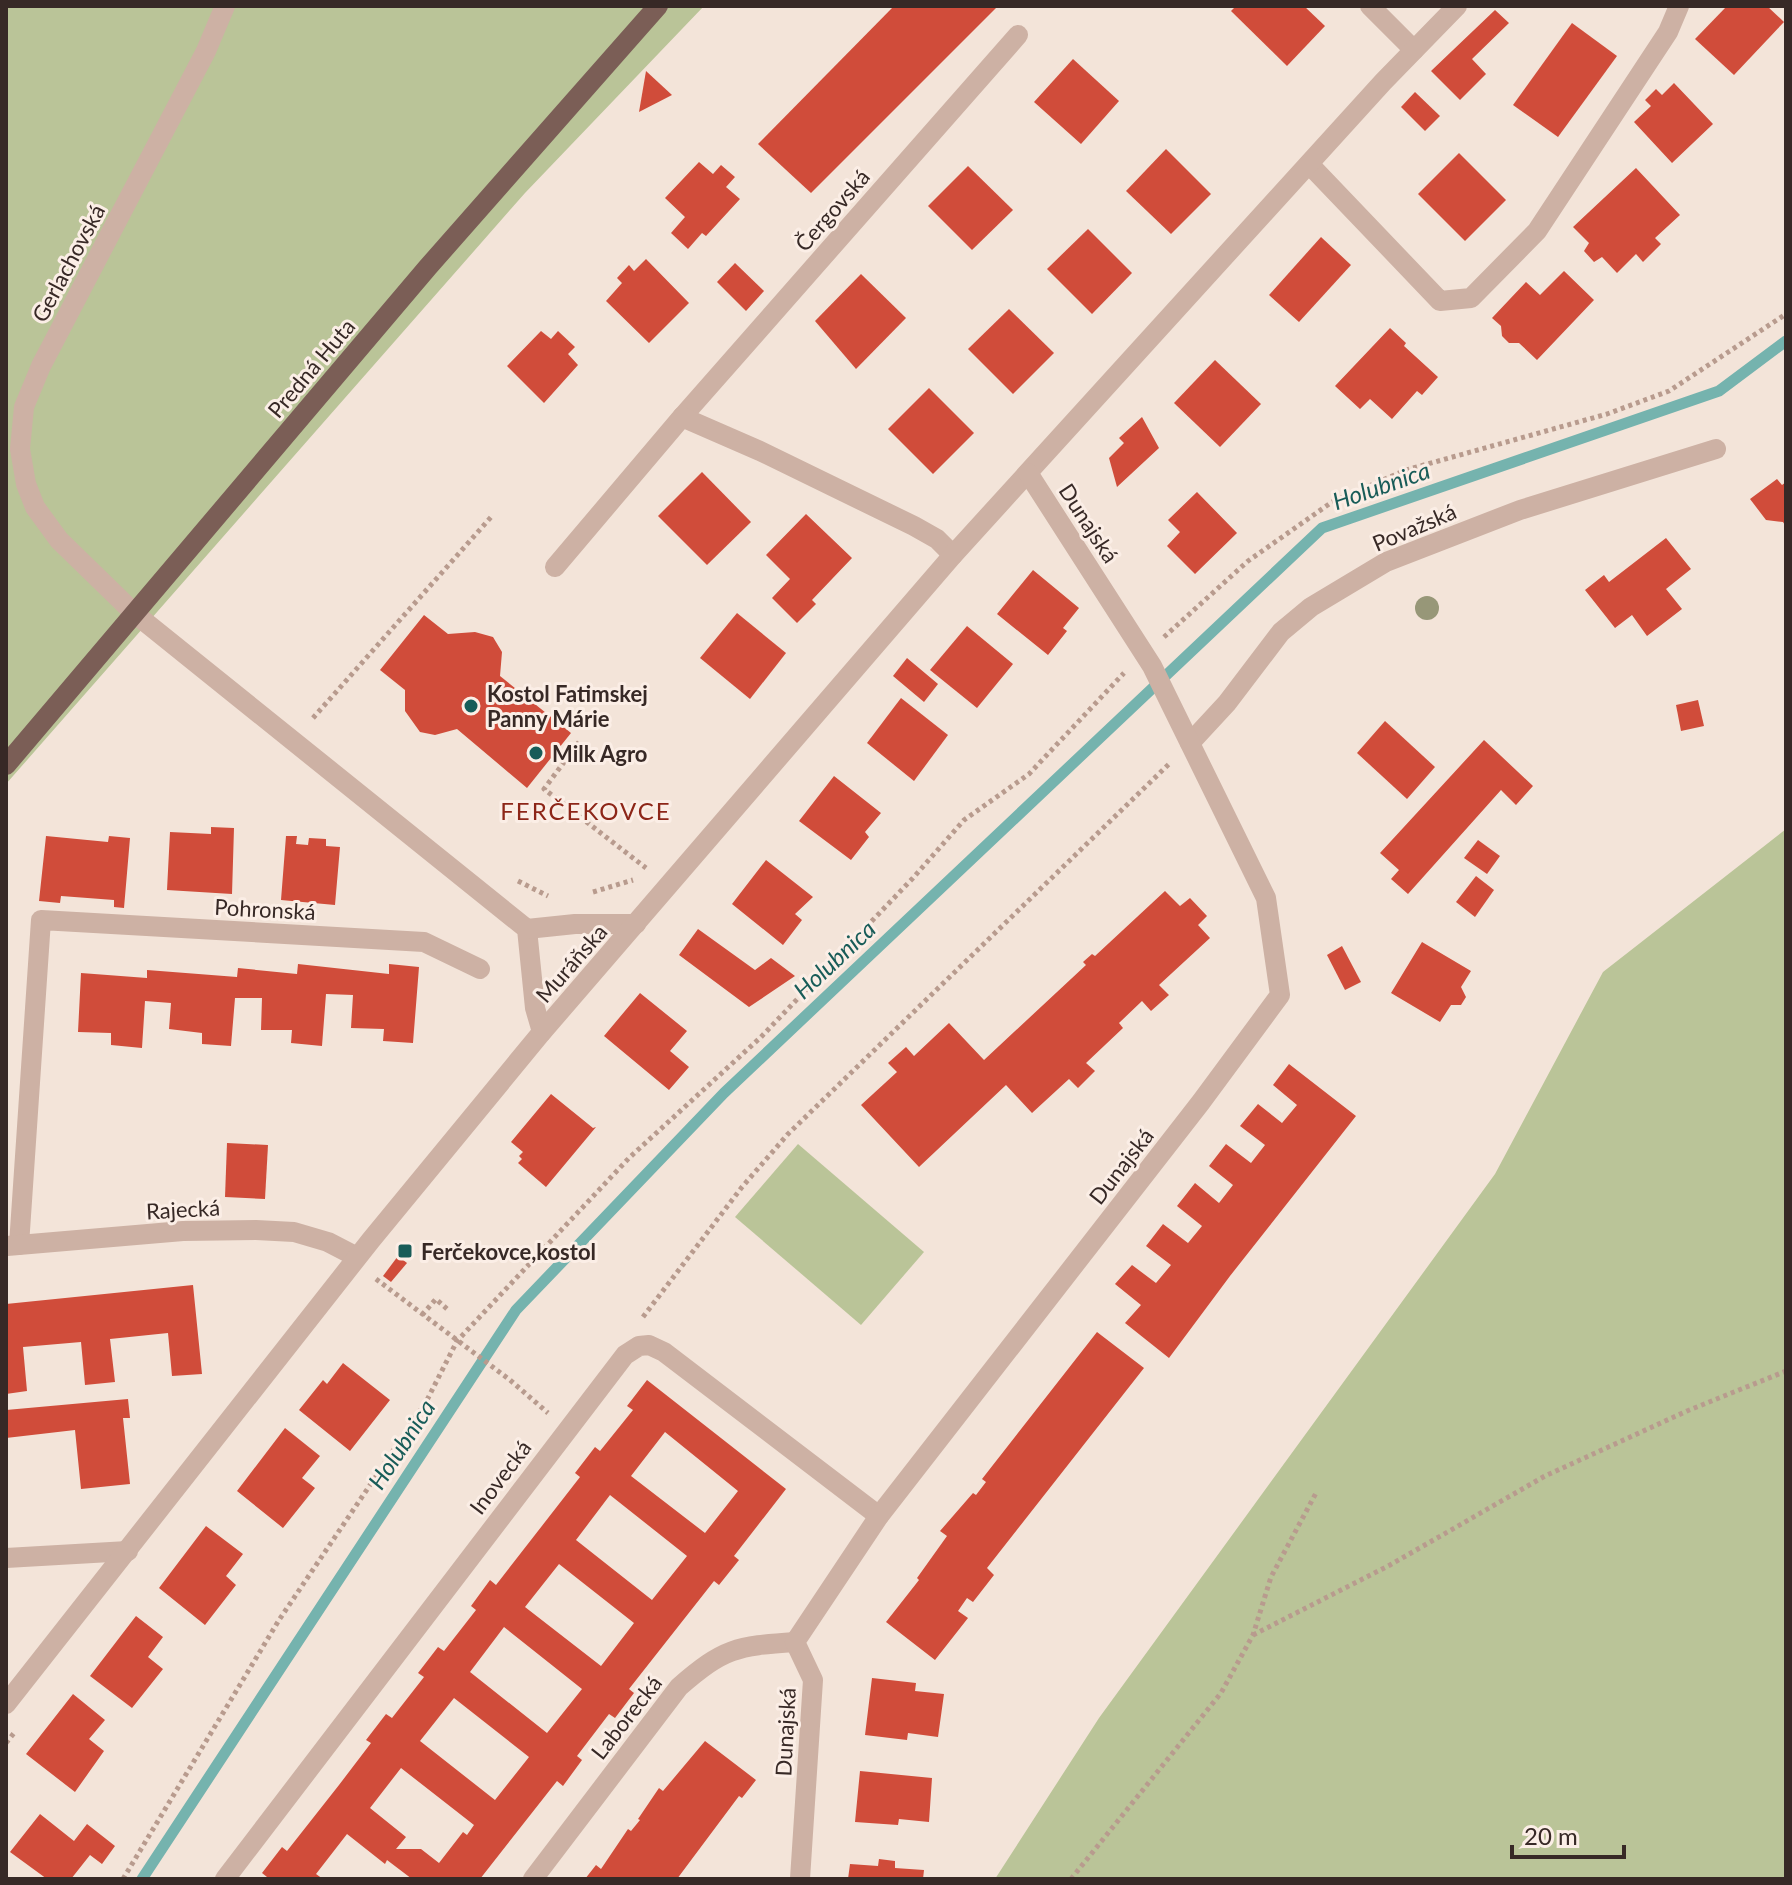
<svg xmlns="http://www.w3.org/2000/svg" width="1792" height="1885" viewBox="0 0 1792 1885" font-family="Lato,sans-serif">
<style>
.green{fill:#bac498}
.lines{fill:none;stroke-linecap:round;stroke-linejoin:round}
.stream{stroke:#75b3ae;stroke-width:11}
.building{fill:#d04c3a;fill-rule:evenodd}
.path{stroke:#b89b8e;stroke-width:5;stroke-dasharray:4 4;stroke-linecap:butt}
.minor{stroke:#cdb1a4;stroke-width:20}
.major{stroke:#7b5e56;stroke-width:20}
.tree{fill:#979778}
.poi-dot{fill:#185c58;stroke:#fbeee6;stroke-width:3}
.labels{text-anchor:middle;dominant-baseline:central;stroke-width:6;stroke-linejoin:round;paint-order:stroke}
.street-label{font-size:22px;fill:#372926;stroke:#fbeee6}
.poi-label{font-size:22px;font-weight:bold;fill:#372926;stroke:#fbeee6;text-anchor:start}
.water-label{font-size:24px;font-style:italic;fill:#185c58;stroke:#fbeee6}
.neighbourhood-label{font-size:24px;letter-spacing:2px;fill:#8d2618;stroke:#fbeee6}
</style>
<rect width="100%" height="100%" fill="#f3e4d9"/>
<g class="green">
<polygon points="6,6 704,6 525,193 6,784"/>
<polygon points="1786,829 1786,1879 995,1879 1099,1718 1495,1174 1603,972"/>
<polygon points="798,1144 924,1252 861,1325 735,1217"/>
</g>
<g class="lines">
<polyline class="stream" points="142,1879 516,1310 724,1093 1322,528 1719,391 1786,341"/>
</g>
<g class="building">
<polygon points="894,6 998,6 811,193 758,144"/>
<polygon points="1236,6 1304,6 1325,26 1287,66 1231,11"/>
<polygon points="1727,6 1767,6 1784,22 1734,75 1695,39"/>
<polygon points="1495,10 1509,23 1472,59 1486,74 1460,100 1431,71"/>
<polygon points="1572,23 1617,56 1558,137 1513,105"/>
<polygon points="1073,59 1119,101 1081,144 1034,102"/>
<polygon points="646,71 672,95 639,112"/>
<polygon points="1674,83 1713,124 1672,163 1634,122 1651,106 1645,100 1656,89 1662,95"/>
<polygon points="1415,92 1440,116 1425,131 1401,107"/>
<polygon points="1166,149 1211,194 1171,234 1126,191"/>
<polygon points="1459,153 1506,200 1465,241 1418,194"/>
<polygon points="699,162 713,174 721,165 735,177 726,187 740,199 706,236 702,233 688,249 671,233 685,217 665,198"/>
<polygon points="968,166 1013,210 972,250 928,206"/>
<polygon points="1636,168 1680,215 1655,238 1661,244 1643,262 1636,254 1617,273 1602,257 1594,262 1584,251 1589,243 1573,227"/>
<polygon points="1088,229 1132,273 1092,314 1047,269"/>
<polygon points="1321,237 1351,265 1299,322 1269,295"/>
<polygon points="646,259 689,303 649,343 606,301 622,283 617,278 629,265 634,271"/>
<polygon points="735,263 764,291 746,311 717,282"/>
<polygon points="1564,271 1594,300 1537,360 1519,343 1509,343 1502,336 1501,326 1492,318 1526,282 1540,295"/>
<polygon points="861,274 906,318 856,369 815,321"/>
<polygon points="1009,309 1054,353 1013,394 968,349"/>
<polygon points="1390,328 1406,343 1404,346 1438,377 1422,395 1417,391 1392,419 1370,399 1360,409 1335,386"/>
<polygon points="541,331 551,339 558,331 575,347 568,354 578,365 544,403 507,366"/>
<polygon points="1215,360 1261,404 1220,447 1174,403"/>
<polygon points="929,388 974,433 933,474 888,429"/>
<polygon points="1142,417 1159,448 1117,487 1109,458 1124,443 1119,438"/>
<polygon points="702,472 751,522 707,565 658,516"/>
<polygon points="1777,479 1782,485 1786,482 1786,527 1783,522 1766,520 1750,499"/>
<polygon points="1197,492 1237,533 1195,574 1167,546 1180,532 1168,520"/>
<polygon points="806,514 852,558 812,600 816,604 797,623 772,598 790,579 766,555"/>
<polygon points="1666,538 1691,569 1666,589 1682,609 1647,636 1632,615 1615,628 1585,590 1604,575 1609,582"/>
<polygon points="1033,570 1079,608 1063,628 1067,631 1048,655 997,614"/>
<polygon points="737,613 786,653 750,699 700,658"/>
<polygon points="424,615 448,634 475,632 493,637 502,652 500,676 571,733 527,788 457,729 435,735 420,732 405,711 405,690 380,670"/>
<polygon points="967,626 1013,664 977,708 930,670"/>
<polygon points="907,658 938,684 924,702 893,676"/>
<polygon points="901,698 948,735 914,781 867,743"/>
<polygon points="1698,700 1704,726 1681,731 1676,705"/>
<polygon points="1385,721 1435,767 1407,799 1357,753"/>
<polygon points="1484,740 1533,786 1516,805 1501,790 1408,894 1391,879 1399,870 1380,853"/>
<polygon points="834,776 881,813 865,832 869,837 851,860 799,821"/>
<polygon points="211,827 234,828 232,894 167,890 170,832 211,834"/>
<polygon points="46,836 108,842 109,836 130,838 124,908 114,907 114,900 61,896 60,903 39,901"/>
<polygon points="286,836 297,836 296,844 308,845 309,838 326,839 326,846 340,847 335,905 281,900"/>
<polygon points="1478,840 1500,856 1487,874 1464,858"/>
<polygon points="766,860 813,897 795,914 802,920 783,945 732,904"/>
<polygon points="1476,876 1494,890 1475,917 1456,902"/>
<polygon points="1165,891 1180,906 1190,898 1207,916 1198,925 1210,938 1159,985 1169,995 1151,1011 1142,1001 1119,1023 1123,1028 1086,1063 1095,1071 1078,1088 1069,1079 1032,1113 1006,1085 919,1167 861,1105 897,1072 888,1063 906,1047 914,1056 949,1023 984,1060 1086,965 1083,962 1092,954 1095,956"/>
<polygon points="698,929 755,970 771,958 795,976 749,1007 679,955"/>
<polygon points="1422,942 1471,971 1461,987 1466,997 1461,1005 1451,1005 1440,1022 1391,993"/>
<polygon points="1342,946 1361,982 1345,990 1327,955"/>
<polygon points="298,964 389,974 389,964 419,967 413,1043 383,1041 384,1029 351,1028 353,995 326,994 322,1046 291,1043 292,1030 261,1030 262,998 235,998 231,1046 202,1044 202,1033 169,1029 171,1003 145,1001 142,1048 111,1045 111,1033 78,1032 81,973 147,978 147,970 237,977 238,968 297,974"/>
<polygon points="640,993 687,1031 670,1051 689,1067 669,1090 604,1036"/>
<polygon points="1289,1064 1356,1116 1230,1276 1169,1358 1125,1323 1141,1305 1115,1284 1132,1265 1156,1283 1171,1265 1146,1246 1163,1224 1188,1243 1202,1226 1177,1206 1195,1183 1219,1203 1233,1185 1209,1166 1226,1144 1251,1163 1265,1145 1240,1126 1258,1104 1282,1123 1297,1105 1273,1085"/>
<polygon points="551,1094 593,1128 596,1127 546,1187 518,1163 522,1159 519,1156 523,1152 511,1142"/>
<polygon points="227,1143 268,1145 265,1199 225,1197"/>
<polygon points="398,1256 407,1263 391,1282 383,1276"/>
<polygon points="193,1285 202,1374 172,1376 168,1333 110,1339 115,1382 85,1385 81,1342 23,1347 27,1391 6,1394 6,1304"/>
<polygon points="1097,1332 1144,1368 987,1568 994,1575 973,1602 967,1598 958,1611 968,1618 935,1660 886,1622 919,1580 917,1578 947,1536 940,1531 973,1493 976,1495 986,1482 982,1479"/>
<polygon points="343,1363 390,1400 350,1451 299,1410 323,1380 327,1384"/>
<path d="M647 1380 786 1489 734 1556 739 1560 719 1585 714 1581 629 1689 634 1693 615 1718 609 1714 577 1756 582 1760 563 1786 557 1781 480 1879H412L387 1860 385 1864 347 1834 316 1874 323 1879H265L267 1877 262 1873 282 1847 287 1851 339 1785 371 1743 366 1740 386 1714 392 1718 424 1677 418 1673 438 1647 444 1651 476 1610 471 1606 490 1580 496 1585 580 1477 575 1473 595 1447 600 1451 633 1410 627 1406ZM665 1432 738 1491 705 1533 631 1476ZM610 1495 687 1556 652 1600 576 1540ZM559 1564 634 1623 601 1666 525 1607ZM504 1627 582 1689 547 1733 470 1672ZM454 1698 529 1757 495 1800 420 1741ZM401 1768 474 1825 467 1835 463 1832 439 1863 421 1849H396L406 1837 370 1808Z"/>
<polygon points="128,1399 130,1418 123,1418 130,1484 81,1489 75,1430 6,1438 6,1410"/>
<polygon points="285,1428 320,1456 302,1478 315,1488 283,1528 237,1491"/>
<polygon points="206,1526 243,1554 226,1576 236,1585 205,1625 159,1588"/>
<polygon points="136,1616 163,1637 148,1657 163,1669 132,1708 90,1676"/>
<polygon points="872,1678 916,1683 915,1691 944,1694 938,1737 908,1733 907,1740 865,1735"/>
<polygon points="73,1694 105,1720 89,1739 104,1751 75,1792 26,1754"/>
<polygon points="705,1741 756,1780 742,1798 739,1796 677,1879 585,1879 596,1865 601,1869 628,1829 631,1831 640,1820 638,1819 659,1788 663,1791"/>
<polygon points="860,1771 932,1778 929,1822 899,1819 898,1825 855,1822"/>
<polygon points="40,1814 74,1841 87,1824 115,1846 102,1864 90,1855 71,1879 47,1879 10,1852"/>
<polygon points="879,1859 895,1861 895,1868 924,1870 923,1879 848,1879 850,1864 878,1866"/>
</g>
<g class="lines">
<g class="path">
<polyline points="1164,637 1248,561 1332,502 1406,470 1607,414 1669,391 1786,314"/>
<polyline points="313,718 492,516"/>
<polyline points="579,742 544,789 646,868"/>
<polyline points="518,881 548,896"/>
<polyline points="593,892 633,880"/>
<polyline points="376,1279 510,1380 548,1413"/>
<polyline points="422,1315 436,1299 447,1309"/>
<polyline points="643,1317 742,1187 788,1134 1170,763"/>
<polyline points="1253,1635 1390,1565 1545,1476 1687,1411 1786,1371"/>
<polyline points="6,1743 14,1733"/>
<polyline points="123,1879 279,1620 426,1402 457,1341 629,1158 761,1037 913,878 964,820 1029,774 1124,673"/>
<polyline points="1071,1879 1221,1693 1253,1635 1271,1577 1316,1493"/>
</g>
<g class="minor">
<polyline points="225,6 206,51 41,366 24,407 20,449 26,484 35,507 59,540 134,613 527,929 535,1008 542,1032"/>
<polyline points="1370,6 1414,50"/>
<polyline points="1309,164 1440,301 1471,298 1537,231 1668,32 1679,6"/>
<polyline points="682,417 1018,35"/>
<polyline points="555,567 682,417 760,451 914,526 937,539 953,555"/>
<polyline points="1190,743 1227,703 1281,632 1311,607 1386,562 1520,510 1716,449"/>
<polyline points="527,929 575,924 636,924"/>
<polyline points="19,1245 41,920 424,942 480,969"/>
<polyline points="7,1246 183,1231 256,1230 294,1232 328,1242 357,1257"/>
<polyline points="6,1558 128,1551"/>
<polyline points="6,1704 371,1240 542,1032 953,555 1383,82 1457,6"/>
<polyline points="225,1879 625,1355 639,1346 649,1345 664,1352 879,1516"/>
<path d="M533 1879 679 1687C724 1648 736 1646 795 1642"/>
<polyline points="800,1879 813,1680 795,1642 879,1516 1201,1102 1280,995 1266,898 1152,666 1028,473"/>
</g>
<polyline class="major" points="6,765 428,267 658,6"/>
</g>
<circle class="tree" cx="1427" cy="608" r="12"/>
<g class="poi-dot">
<circle cx="471" cy="706" r="8"/>
<circle cx="536" cy="753" r="8"/>
<rect x="397" y="1243" width="16" height="16" rx="4"/>
</g>
<g class="labels">
<g class="street-label">
<text transform="translate(832 210) rotate(-49)">Čergovská</text>
<text transform="translate(68 263) rotate(-62)">Gerlachovská</text>
<text transform="translate(311 368) rotate(-50)">Predná Huta</text>
<text transform="translate(1089 523) rotate(57)">Dunajská</text>
<text transform="translate(1414 527) rotate(-23)">Považská</text>
<text transform="translate(265 909) rotate(3)">Pohronská</text>
<text transform="translate(571 963) rotate(-49)">Muráňska</text>
<text transform="translate(1121 1166) rotate(-52)">Dunajská</text>
<text transform="translate(183 1209) rotate(-3)">Rajecká</text>
<text transform="translate(500 1477) rotate(-53)">Inovecká</text>
<text transform="translate(626 1717) rotate(-52)">Laborecká</text>
<text transform="translate(785 1732) rotate(-87)">Dunajská</text>
</g>
<g class="poi-label">
<text x="487" y="693">Kostol Fatimskej<tspan x="487" dy="25">Panny Márie</tspan></text>
<text x="552" y="753">Milk Agro</text>
<text x="421" y="1251">Ferčekovce,kostol</text>
</g>
<g class="water-label">
<text transform="translate(1381 485) rotate(-19)">Holubnica</text>
<text transform="translate(834 959) rotate(-43)">Holubnica</text>
<text transform="translate(401 1444) rotate(-57)">Holubnica</text>
</g>
<g class="neighbourhood-label">
<text x="586" y="810">FERČEKOVCE</text>
</g>
</g>
<rect width="1792" height="1885" fill="none" stroke="#372926" stroke-width="16"/>
<path d="M1512 1845v12h112v-12" fill="none" stroke="#372926" stroke-width="4"/>
<text x="1524" y="1845" font-size="24" fill="#372926" stroke="#fbeee6" stroke-width="6" paint-order="stroke">20 m</text>
</svg>
